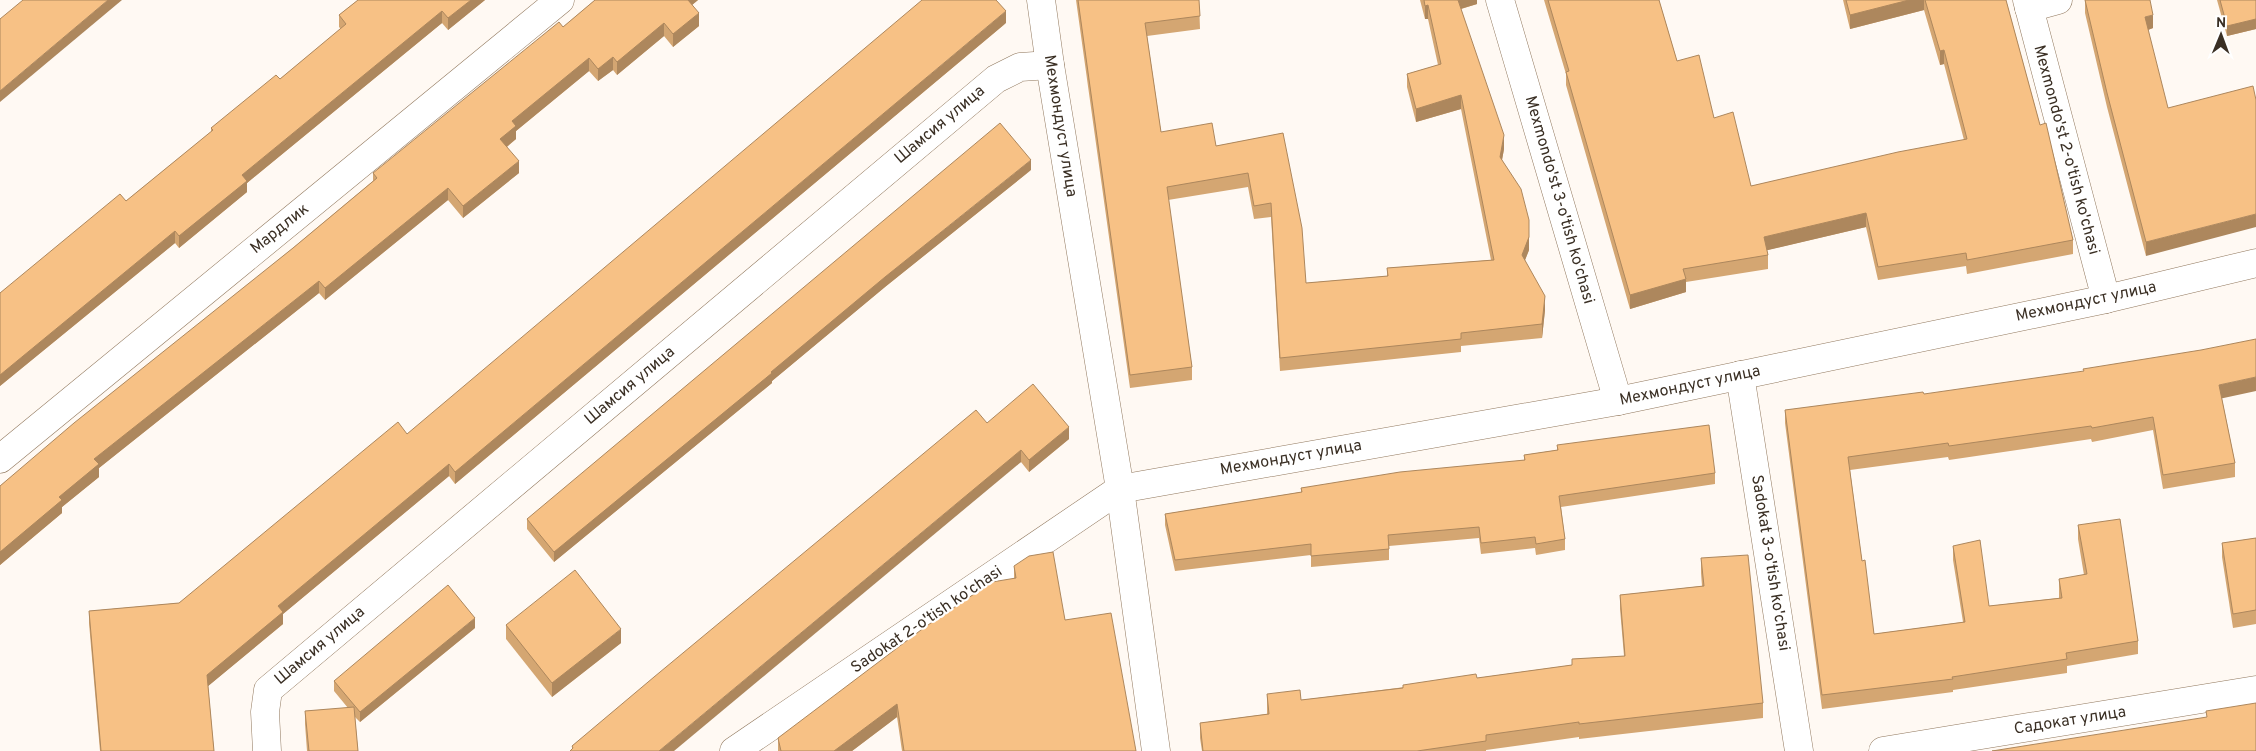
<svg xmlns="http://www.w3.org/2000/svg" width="2256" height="751" viewBox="0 0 2256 751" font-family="Overpass,sans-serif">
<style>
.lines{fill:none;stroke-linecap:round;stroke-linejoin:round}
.minor-casing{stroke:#91785e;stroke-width:29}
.minor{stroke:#fff;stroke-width:28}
.wall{fill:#d4a672}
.shaded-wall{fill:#ad875d}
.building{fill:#f7c185;stroke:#ad875d}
.labels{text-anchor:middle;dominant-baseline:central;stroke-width:4.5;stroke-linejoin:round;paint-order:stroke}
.street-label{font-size:16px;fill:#3a2f24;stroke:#fff}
</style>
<rect width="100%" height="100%" fill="#fff9f3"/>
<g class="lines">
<defs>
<g id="minor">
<polyline points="1041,0 1050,65 1120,489 1156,751"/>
<polyline points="1500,0 1618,401"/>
<polyline points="2027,0 2106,299"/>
<polyline points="2029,8 2058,0"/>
<polyline points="1740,375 1799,751"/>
<polyline points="0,459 560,0"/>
<polyline points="267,751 265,712 268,690 996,79 1020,67 1050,65"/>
<polyline points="734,751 1120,489 1618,401 2106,299 2256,263"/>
<polyline points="1883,751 2256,690"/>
</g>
</defs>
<use href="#minor" class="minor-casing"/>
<use href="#minor" class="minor"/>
</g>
<g class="wall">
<polygon points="358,0 485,0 448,30 442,23 247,183 247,192 179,248 175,243 0,386 0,293 126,201 211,132 211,128 280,79 341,29 339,27 339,15"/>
<polygon points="595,0 698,0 692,5 699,26 673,47 664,36 617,75 613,70 598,81 589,71 516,131 516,139 507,147 519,173 463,218 448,200 325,300 319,293 99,468 99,477 62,507 62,513 0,565 0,486 293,248 373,181 373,173 563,27"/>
<polygon points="1076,0 1200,0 1199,0 1200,29 1147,36 1161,132 1216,146 1283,133 1306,283 1387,276 1387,268 1491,260 1461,109 1416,122 1407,87 1407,74 1438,65 1428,19 1425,19 1420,0 1477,0 1477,4 1461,9 1504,149 1502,160 1529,233 1529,250 1525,260 1545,310 1542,338 1461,346 1461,352 1280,371 1271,217 1254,219 1248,187 1168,200 1192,367 1192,380 1130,388"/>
<polygon points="1544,0 1659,0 1677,61 1714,118 1751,186 1964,140 1944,64 1940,65 1924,10 1850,29 1843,0 2006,0 2040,125 2073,240 2073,254 1967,274 1966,266 1878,280 1866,227 1767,250 1768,255 1768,269 1686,282 1686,292 1630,309 1566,85 1566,74"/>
<polygon points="2085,0 2153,28 2148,30 2146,256 2107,107 2085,13"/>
<polygon points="2217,0 2256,0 2256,29 2227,36"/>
<polygon points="1006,23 455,484 449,476 283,614 283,624 208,686 214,751 100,751 89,623 89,611 179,603 407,434"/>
<polygon points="1031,170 885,287 772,381 772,383 554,562 527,529 527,519"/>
<polygon points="1924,394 2222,399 2235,463 2235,477 2163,489 2153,430 2092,442 2091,439 1949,460 1948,457 1850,470 1862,561 1874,634 1963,622 1953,560 1953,546 1989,606 2059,598 2059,579 2084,575 2078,539 2078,525 2138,641 2138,654 2067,666 2067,673 1953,690 1953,692 1822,709 1785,423 1785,410"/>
<polygon points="987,423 1069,439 1029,472 1021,462 572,749 572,746"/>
<polygon points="1557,445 1715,473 1715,484 1561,507 1565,539 1565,550 1536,555 1535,548 1481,554 1479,538 1389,546 1389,560 1311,567 1311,555 1175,571 1165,525 1165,514 1301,492 1301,488 1524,460 1524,455 1557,450"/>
<polygon points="2256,538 2256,624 2233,628 2222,557 2222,543"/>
<polygon points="1701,558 1763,703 1763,718 1579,739 1579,737 1486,750 1486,751 1202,751 1200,738 1200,723 1267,714 1267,694 1301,700 1477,678 1572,665 1572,659 1624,656 1620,609 1620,595 1702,586 1701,573"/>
<polygon points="1014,566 1065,620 1136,751 902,751 897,717 852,751 778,751 778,738 1014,578"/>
<polygon points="506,625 621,643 552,697 506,639"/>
<polygon points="475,628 360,722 355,717 358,751 307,751 305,724 305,711 348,708 334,691 334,681"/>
</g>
<g class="shaded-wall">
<polygon points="108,0 122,0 0,102 0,91"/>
<polygon points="471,0 485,0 448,30 448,18"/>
<polygon points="686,0 698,0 686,10"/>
<polygon points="1457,0 1477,0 1477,4 1457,10"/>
<polygon points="1909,0 1924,0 1924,10 1850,29 1850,15"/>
<polygon points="1428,5 1428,19 1425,19 1425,6"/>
<polygon points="442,11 442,23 247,183 247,192 179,248 179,236 242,175"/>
<polygon points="1006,11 1006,23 455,484 455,472"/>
<polygon points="699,13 699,26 673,47 673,34"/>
<polygon points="2153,15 2153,28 2145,31 2145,17"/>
<polygon points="2256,19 2256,29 2227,36 2227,26"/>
<polygon points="664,23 664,36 617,75 617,62"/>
<polygon points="1944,50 1944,64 1940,65 1940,51"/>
<polygon points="613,57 613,70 598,81 598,69"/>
<polygon points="589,58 589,71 516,131 516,139 500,152 500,139 512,121"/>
<polygon points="1461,95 1461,109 1416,122 1416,109"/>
<polygon points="1504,135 1504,149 1500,170 1500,157"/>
<polygon points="1031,160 1031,170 885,287 772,381 772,383 554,562 554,552 885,277"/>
<polygon points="519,161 519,173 463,218 463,206"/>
<polygon points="448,188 448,200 325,300 325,288"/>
<polygon points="1866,213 1866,227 1764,251 1764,237"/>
<polygon points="2256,214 2256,227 2146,256 2146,242"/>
<polygon points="1529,220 1529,250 1522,268 1522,255"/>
<polygon points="175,231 175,243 0,386 0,375"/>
<polygon points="1686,279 1686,292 1630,309 1630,295"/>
<polygon points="319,281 319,293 99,468 99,477 62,507 62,513 0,565 0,552 59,497 94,459"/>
<polygon points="1545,296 1545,310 1542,338 1542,324"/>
<polygon points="2256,377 2256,391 2219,399 2219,385"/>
<polygon points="1069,427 1069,439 1029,472 1029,460"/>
<polygon points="1021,450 1021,462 674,751 659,751"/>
<polygon points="449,464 449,476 283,614 283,624 207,687 207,675 278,606"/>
<polygon points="475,618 475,628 360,722 360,712"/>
<polygon points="621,629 621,643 552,697 552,683"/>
<polygon points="897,704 897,717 852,751 834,751"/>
</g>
<g class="building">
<polygon points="23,0 108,0 0,91 0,19"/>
<polygon points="358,0 471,0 448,18 442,11 242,175 247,181 179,236 175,231 0,375 0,293 120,194 126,201 213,130 211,128 276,75 280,79 346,24 339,15"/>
<polygon points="595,0 688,0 699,13 673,34 664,23 617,62 613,57 598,69 589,58 512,121 516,126 500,139 519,161 463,206 448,188 325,288 319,281 94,459 99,464 59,497 62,500 0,552 0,486 74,423 293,248 377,178 373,173 559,22 563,27"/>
<polygon points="922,0 996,0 1006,11 455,472 449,464 278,606 283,612 207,675 214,751 101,751 89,611 179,603 398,422 407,434"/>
<polygon points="1078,0 1199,0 1200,16 1145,23 1161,132 1212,123 1216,146 1283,133 1302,228 1306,283 1388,276 1387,268 1494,260 1461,95 1416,109 1407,74 1441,64 1428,5 1425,6 1424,0 1458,0 1504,135 1500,157 1521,189 1529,220 1529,237 1522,255 1545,296 1542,324 1461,333 1461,339 1280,358 1271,203 1254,206 1248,173 1167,187 1192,367 1130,375"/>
<polygon points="1548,0 1659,0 1677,61 1699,55 1714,118 1733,112 1751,186 1898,152 1967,139 1944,50 1940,51 1925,0 2006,0 2040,125 2046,123 2073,240 1967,260 1966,253 1878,267 1866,213 1764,237 1768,255 1683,269 1686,279 1630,295 1566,72 1569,71"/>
<polygon points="1846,0 1909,0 1850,15"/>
<polygon points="2085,0 2150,0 2153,15 2145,17 2168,108 2253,86 2256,100 2256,214 2146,242 2107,93"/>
<polygon points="2220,0 2256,0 2256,19 2227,26"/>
<polygon points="1000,123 1031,160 885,277 771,372 772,373 554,552 527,519"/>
<polygon points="2256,339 2256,377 2219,385 2235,463 2163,475 2153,417 2092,428 2091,426 1949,446 1948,443 1848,457 1862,561 1865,560 1874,634 1965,622 1953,546 1980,540 1989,606 2062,598 2059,579 2087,574 2078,525 2120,519 2138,641 2066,653 2067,659 1952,677 1953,679 1822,695 1785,410 1923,392 1924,394 2084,371 2083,369 2201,350"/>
<polygon points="1033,384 1069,427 1029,460 1021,450 659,751 570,751 573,748 572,746 654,677 976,410 987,423"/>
<polygon points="1709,425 1715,473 1559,496 1565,539 1536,544 1535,537 1481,543 1479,527 1388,535 1389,549 1311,556 1311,544 1175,560 1165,514 1302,492 1301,488 1400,472 1525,460 1524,455 1558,450 1557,445"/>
<polygon points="2256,538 2256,610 2233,614 2222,543"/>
<polygon points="1053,552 1065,620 1111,613 1136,751 904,751 897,704 834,751 781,751 778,738 925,627 992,582 1016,578 1014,566 1029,556"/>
<polygon points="1748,555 1763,703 1579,724 1579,722 1486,735 1486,741 1417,751 1203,751 1200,723 1269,714 1267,694 1300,690 1301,700 1403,688 1403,685 1476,674 1477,678 1572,665 1572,659 1625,656 1620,595 1704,586 1701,558"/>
<polygon points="575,570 621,629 552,683 506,625"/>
<polygon points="448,585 475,618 360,712 334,681"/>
<polygon points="2256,703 2256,751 1992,751 2207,717 2206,711"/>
<polygon points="354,707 358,751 309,751 305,711"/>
</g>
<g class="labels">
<g class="street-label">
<text transform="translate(940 125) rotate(-40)">Шамсия улица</text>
<text transform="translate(1060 126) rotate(81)">Мехмондуст улица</text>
<text transform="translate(2066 150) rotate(75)">Mexmondo'st 2-o'tish ko'chasi</text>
<text transform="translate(1559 200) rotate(74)">Mexmondo'st 3-o'tish ko'chasi</text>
<text transform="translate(280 229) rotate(-39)">Мардлик</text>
<text transform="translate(2086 302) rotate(-12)">Мехмондуст улица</text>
<text transform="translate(630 386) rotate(-40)">Шамсия улица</text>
<text transform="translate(1690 386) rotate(-12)">Мехмондуст улица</text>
<text transform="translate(1291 458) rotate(-10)">Мехмондуст улица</text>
<text transform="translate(1770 563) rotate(81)">Sadokat 3-o'tish ko'chasi</text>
<text transform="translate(927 620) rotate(-34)">Sadokat 2-o'tish ko'chasi</text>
<text transform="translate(320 646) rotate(-40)">Шамсия улица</text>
<text transform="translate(2070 721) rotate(-9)">Садокат улица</text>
</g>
</g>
<g transform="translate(2221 35) rotate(1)" stroke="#ffffff" stroke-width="4" paint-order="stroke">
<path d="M0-4L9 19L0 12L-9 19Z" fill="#3a2f24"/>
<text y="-8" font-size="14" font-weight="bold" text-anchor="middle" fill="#3a2f24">N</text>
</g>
</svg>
